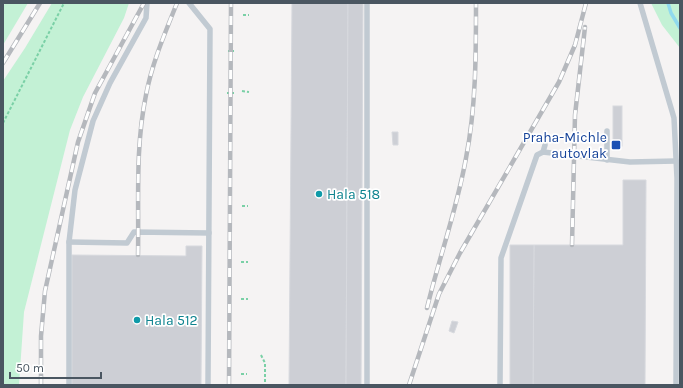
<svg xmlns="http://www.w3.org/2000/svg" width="683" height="388" viewBox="0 0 683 388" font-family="Karla,sans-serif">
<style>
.green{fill:#c3f1d5}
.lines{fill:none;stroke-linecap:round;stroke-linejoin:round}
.stream{stroke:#90daee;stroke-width:3.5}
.building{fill:#cdcfd5;stroke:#d7d9de}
.path{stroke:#7ad0a6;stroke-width:2;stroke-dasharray:3 2;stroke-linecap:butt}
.lane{stroke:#c1cad2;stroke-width:5.5}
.rail-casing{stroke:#b5b8bd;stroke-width:4.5}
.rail{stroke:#fff;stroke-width:3;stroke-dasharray:9;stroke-linecap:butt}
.transit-dot{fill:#1a4fb4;stroke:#fff;stroke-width:1.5}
.culture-dot{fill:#0f9aa8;stroke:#fff;stroke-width:1.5}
.labels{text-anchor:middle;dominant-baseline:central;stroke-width:3.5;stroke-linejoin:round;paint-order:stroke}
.transit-label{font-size:14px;fill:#164399;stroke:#fff;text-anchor:end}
.culture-label{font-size:14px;fill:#0d838f;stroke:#fff;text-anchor:start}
</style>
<rect width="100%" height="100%" fill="#f5f3f3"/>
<g class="green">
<polygon points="5,3 28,3 3,45 3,7"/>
<polygon points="52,3 129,3 124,18 83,97 70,130 24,312 19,385 3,385 3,81 25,48"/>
<polygon points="651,3 680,3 680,48 662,25"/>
</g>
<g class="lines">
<polyline class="stream" points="668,3 671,13 680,28"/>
</g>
<g class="building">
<polygon points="292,3 348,3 346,385 289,385"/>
<polygon points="348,3 363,3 361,385 346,385"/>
<rect x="613" y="106" width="9" height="40"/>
<polygon points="392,132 398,132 398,145 393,145"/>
<polygon points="623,180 646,180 645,385 533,385 534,245 623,245"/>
<polygon points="510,245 534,245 533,385 510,385"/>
<polygon points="186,246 202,246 201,385 72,385 72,255 186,256"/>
<polygon points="452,321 458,322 454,333 449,331"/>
</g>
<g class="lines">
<g class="path">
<polyline points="243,15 249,15"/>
<polyline points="228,51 234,51"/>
<polyline points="242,91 249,92"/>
<polyline points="227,93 234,93"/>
<polyline points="3,123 64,3"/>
<polyline points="242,206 248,206"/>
<polyline points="241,262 248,262"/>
<polyline points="241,299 248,299"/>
<polyline points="261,355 265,363 265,385"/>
<polyline points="241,374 247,374"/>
</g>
<g class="lane">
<polyline points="189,3 210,29 208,385"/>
<polyline points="367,3 367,385"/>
<polyline points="640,3 674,118 677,178 676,385"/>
<polyline points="543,152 630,162 676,161"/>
<polyline points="607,160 607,131"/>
<polyline points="69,242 127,243 134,232 209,233"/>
<polyline points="69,385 69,242 75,190 93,121 110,83 146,18 147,3"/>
<polyline points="500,385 501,258 537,155 543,152 545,145"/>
</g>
<defs>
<g id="rail">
<polyline points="3,63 40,3"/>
<polyline points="572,245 575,115 585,27"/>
<path d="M138 255C139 202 135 148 146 95 152 63 165 33 177 3"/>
<path d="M427 308C439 258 457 209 466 158 476 107 476 55 476 3"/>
<polyline points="41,385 41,336 45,291 78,142 95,93 144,3"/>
<polyline points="229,385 231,3"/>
<polyline points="409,385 439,294 460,253 559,82 575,45 586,3"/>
</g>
</defs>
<use href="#rail" class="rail-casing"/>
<use href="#rail" class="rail"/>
</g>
<rect class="transit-dot" x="611" y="140" width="10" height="10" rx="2"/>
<g class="culture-dot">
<circle cx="319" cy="194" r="4"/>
<circle cx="137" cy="320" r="4"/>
</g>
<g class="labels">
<g class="transit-label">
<text x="607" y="137">Praha-Michle<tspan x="607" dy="16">autovlak</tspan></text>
</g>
<g class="culture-label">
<text x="327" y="194">Hala 518</text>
<text x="145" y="320">Hala 512</text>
</g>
</g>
<rect width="683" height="388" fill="none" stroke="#4a5661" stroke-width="8"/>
<path d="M10 372v6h91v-6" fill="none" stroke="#4a5661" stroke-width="2"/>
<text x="16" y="372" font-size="12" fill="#4a5661" stroke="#ffffff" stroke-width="3" paint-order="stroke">50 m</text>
</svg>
